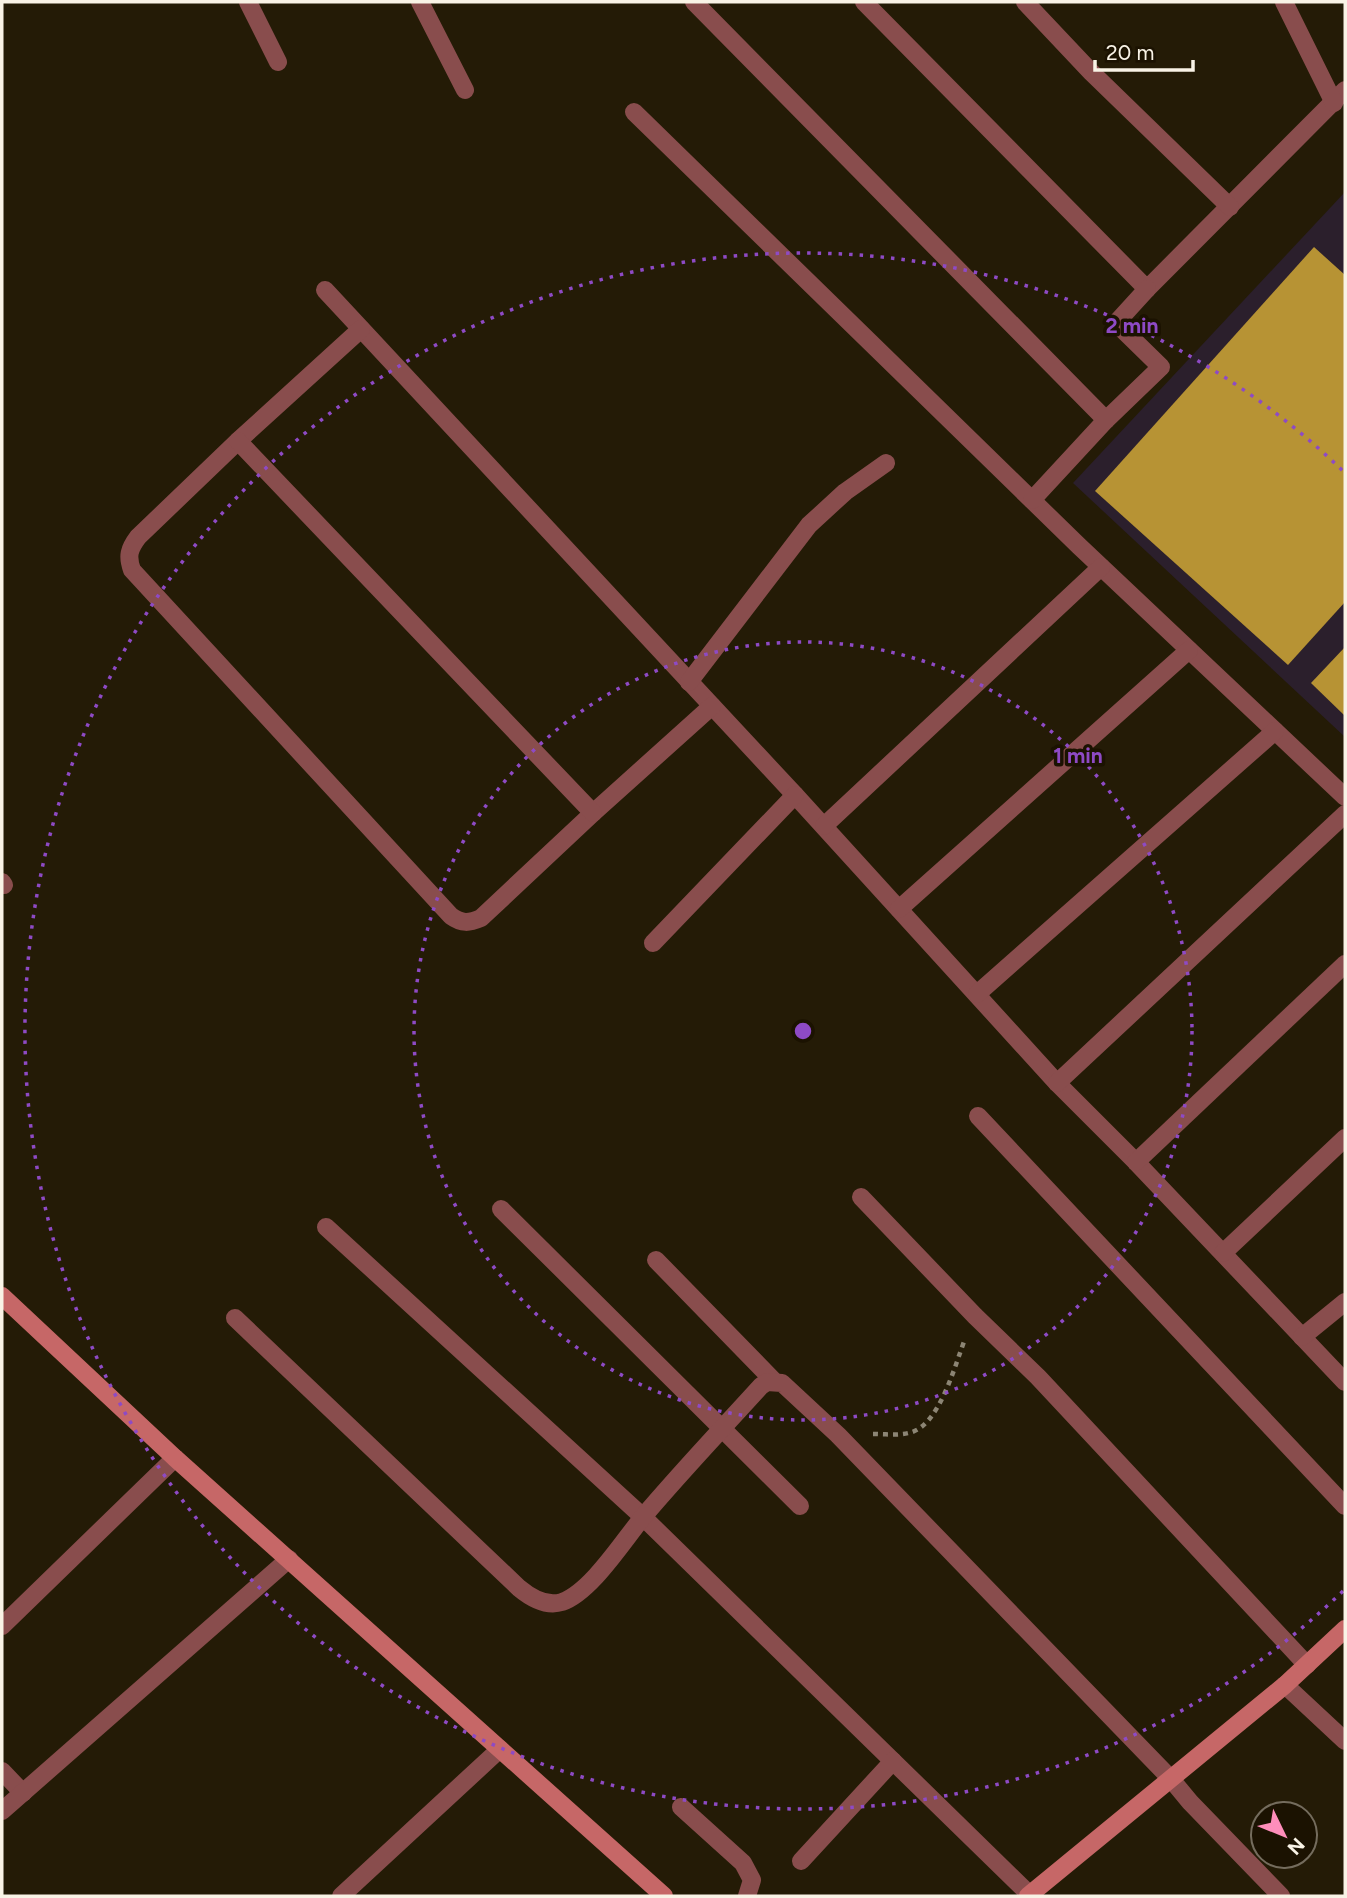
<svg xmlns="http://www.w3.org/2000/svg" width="1347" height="1898" viewBox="0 0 1347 1898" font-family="Figtree,sans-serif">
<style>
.industrial{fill:#2b1f2c}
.building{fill:#b79334}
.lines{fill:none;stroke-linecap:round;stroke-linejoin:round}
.path{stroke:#8c8574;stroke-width:4.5;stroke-dasharray:5 5;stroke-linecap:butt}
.lane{stroke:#894d4d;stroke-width:18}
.street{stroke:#894d4d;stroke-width:18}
.secondary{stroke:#c66767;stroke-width:18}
.ring{fill:none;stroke:#8e4ac5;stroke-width:3.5;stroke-dasharray:3.5 7}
.centre{fill:#8e4ac5;stroke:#1b1201;stroke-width:3.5}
.ring-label{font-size:21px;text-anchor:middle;font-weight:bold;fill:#8e4ac5;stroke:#1b1201;stroke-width:7;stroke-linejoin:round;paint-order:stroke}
</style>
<rect width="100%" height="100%" fill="#241b06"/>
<polygon class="industrial" points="1345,192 1345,737 1073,483"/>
<g class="building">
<polygon points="1314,247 1345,275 1345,602 1288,665 1095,491"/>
<polygon points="1345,647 1345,716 1311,683"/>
</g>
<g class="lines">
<path class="path" d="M873 1434C886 1434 900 1436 912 1432 940 1423 955 1365 965 1339"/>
<g class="lane">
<polyline points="2,882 4,885"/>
<polyline points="1171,1779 1190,1802 1281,1896"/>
<polyline points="681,1807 743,1863 752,1880 747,1896"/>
<polyline points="341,1896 500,1749"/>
</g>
<g class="street">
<polyline points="248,2 278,62"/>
<polyline points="420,2 465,90"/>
<polyline points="694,2 1106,420"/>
<polyline points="864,2 1147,289 1345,90"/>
<polyline points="1025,2 1091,72 1230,207"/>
<polyline points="1284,2 1334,103"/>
<polyline points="634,112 1079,546 1345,797"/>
<polyline points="325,290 795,795 1057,1083 1136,1162 1345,1382"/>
<path d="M361 329 238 441 138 537C129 549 127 556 132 570L451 916C462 924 469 923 481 918L593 813 712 706"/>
<polyline points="238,441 593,813"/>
<polyline points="1032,500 1106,420 1161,367 1116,323 1147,289"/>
<polyline points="689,682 809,525 845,492 886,463"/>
<polyline points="824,826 1101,567"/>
<polyline points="899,909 1189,650"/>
<polyline points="653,943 795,795"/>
<polyline points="977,994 1275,731"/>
<polyline points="1057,1083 1345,814"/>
<polyline points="978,1116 1345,1506"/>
<polyline points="1136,1162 1345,964"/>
<polyline points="861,1197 975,1316 1038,1377 1307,1665"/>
<polyline points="501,1209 800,1506"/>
<polyline points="326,1227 643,1517 1030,1895"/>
<polyline points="1223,1253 1345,1138"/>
<polyline points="656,1260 774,1381"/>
<path d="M235 1318 519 1588C531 1598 546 1607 562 1602 591 1592 623 1541 643 1517 681 1472 721 1430 761 1386L767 1382 782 1383 838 1435 1171 1779"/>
<polyline points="1302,1337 1345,1302"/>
<polyline points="2,1626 175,1458"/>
<polyline points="1285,1685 1345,1741"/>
<polyline points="2,1771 23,1793"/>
<polyline points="2,1811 289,1559"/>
<polyline points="801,1861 893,1761"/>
</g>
<g class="secondary">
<polyline points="2,1296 175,1458 664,1896"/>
<polyline points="1028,1896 1285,1685 1345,1629"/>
</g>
</g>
<g class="ring">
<circle cx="803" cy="1031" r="389"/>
<path d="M1343 1591A778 778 0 1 1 1343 471"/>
</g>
<circle cx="803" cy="1031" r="10" class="centre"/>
<g class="ring-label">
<text x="1132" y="333">2 min</text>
<text x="1078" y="763">1 min</text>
</g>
<rect width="1347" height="1898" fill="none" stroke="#f9f3e6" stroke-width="7"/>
<g transform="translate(1284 1835) rotate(133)"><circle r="33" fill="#1b1201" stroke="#746c5d" stroke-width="2"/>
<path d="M0-5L12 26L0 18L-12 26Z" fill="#fe8ebb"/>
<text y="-10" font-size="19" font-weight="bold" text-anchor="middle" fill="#f9f3e6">N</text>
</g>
<path d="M1095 60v10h98v-10" fill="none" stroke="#f9f3e6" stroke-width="3.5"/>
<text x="1106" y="60" font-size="21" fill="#f9f3e6" stroke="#1b1201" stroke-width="5" paint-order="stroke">20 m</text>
</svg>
